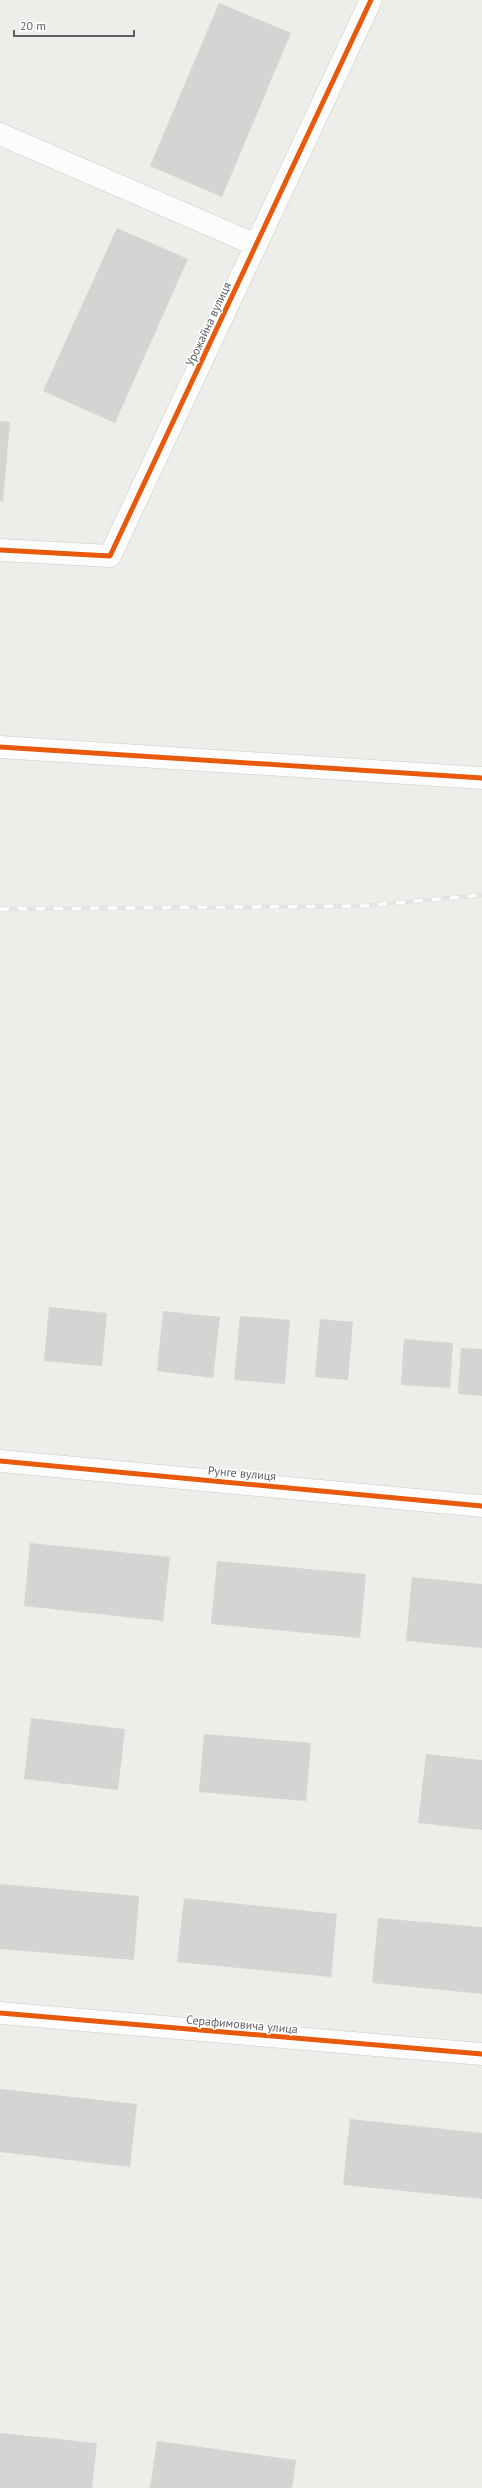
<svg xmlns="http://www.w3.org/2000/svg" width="482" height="2488" viewBox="0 0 482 2488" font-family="'PT Sans',sans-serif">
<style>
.building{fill:#d4d4d2}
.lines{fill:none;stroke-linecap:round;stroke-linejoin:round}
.minor-casing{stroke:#c9c9c9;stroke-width:23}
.minor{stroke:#fcfcfc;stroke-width:22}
.rail-casing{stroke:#e4e4e4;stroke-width:4.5}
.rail{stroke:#fff;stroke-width:3;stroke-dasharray:9;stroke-linecap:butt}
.cycleway-casing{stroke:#fff;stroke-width:8}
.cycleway{stroke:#e8590c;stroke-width:5}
.labels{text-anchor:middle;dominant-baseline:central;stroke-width:3;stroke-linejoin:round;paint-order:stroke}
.street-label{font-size:12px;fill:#5e6066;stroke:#fff}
</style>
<rect width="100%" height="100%" fill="#edede9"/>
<g class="building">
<polygon points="219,3 291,33 222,197 150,166"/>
<polygon points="117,228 188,259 115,423 43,391"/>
<polygon points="0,421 10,422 3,501 0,501"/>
<polygon points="49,1307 107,1313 102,1366 44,1361"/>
<polygon points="163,1311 220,1317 213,1378 157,1371"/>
<polygon points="240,1316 290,1320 285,1384 234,1380"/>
<polygon points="320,1319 353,1322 348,1380 315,1377"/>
<polygon points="404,1339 453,1343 450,1388 401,1385"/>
<polygon points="461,1348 482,1349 482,1396 458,1394"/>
<polygon points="30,1543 170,1557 163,1621 24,1606"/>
<polygon points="217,1561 366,1574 360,1638 211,1624"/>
<polygon points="412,1577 482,1584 482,1648 406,1641"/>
<polygon points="31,1718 125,1729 118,1790 24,1779"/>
<polygon points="204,1734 311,1743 306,1801 199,1792"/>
<polygon points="426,1754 482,1760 482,1830 418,1823"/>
<polygon points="0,1884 139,1896 134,1960 0,1949"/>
<polygon points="184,1898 337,1914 331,1977 177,1962"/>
<polygon points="378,1918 482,1927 482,1994 372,1983"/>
<polygon points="0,2089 137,2104 130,2167 0,2152"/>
<polygon points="350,2119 482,2133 482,2199 343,2185"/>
<polygon points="0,2433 97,2443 92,2488 0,2488"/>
<polygon points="157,2441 296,2460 292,2488 150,2488"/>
</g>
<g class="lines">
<defs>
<g id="minor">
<polyline points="0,134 256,245"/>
<polyline points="0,550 110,556 371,0"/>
<polyline points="0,747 482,778"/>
<polyline points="0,1461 482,1506"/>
<polyline points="0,2013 482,2054"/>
</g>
</defs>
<use href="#minor" class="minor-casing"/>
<use href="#minor" class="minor"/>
<defs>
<polyline id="rail" points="0,909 364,906 482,895"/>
</defs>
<use href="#rail" class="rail-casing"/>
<use href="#rail" class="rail"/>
<defs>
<g id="cycleway">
<polyline points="0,550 110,556 371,0"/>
<polyline points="0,747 482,778"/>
<polyline points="0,1461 482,1506"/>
<polyline points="0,2013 482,2054"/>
</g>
</defs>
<use href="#cycleway" class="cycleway-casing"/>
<use href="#cycleway" class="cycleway"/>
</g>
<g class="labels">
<g class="street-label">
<text transform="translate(208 324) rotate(-65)">Урожайна вулиця</text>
<text transform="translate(242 1473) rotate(5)">Рунге вулиця</text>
<text transform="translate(242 2024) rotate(5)">Серафимовича улица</text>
</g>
</g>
<path d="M14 30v6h120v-6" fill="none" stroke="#5e6066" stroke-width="2"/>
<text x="20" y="30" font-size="12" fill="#5e6066" stroke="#ffffff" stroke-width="3" paint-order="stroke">20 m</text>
</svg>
